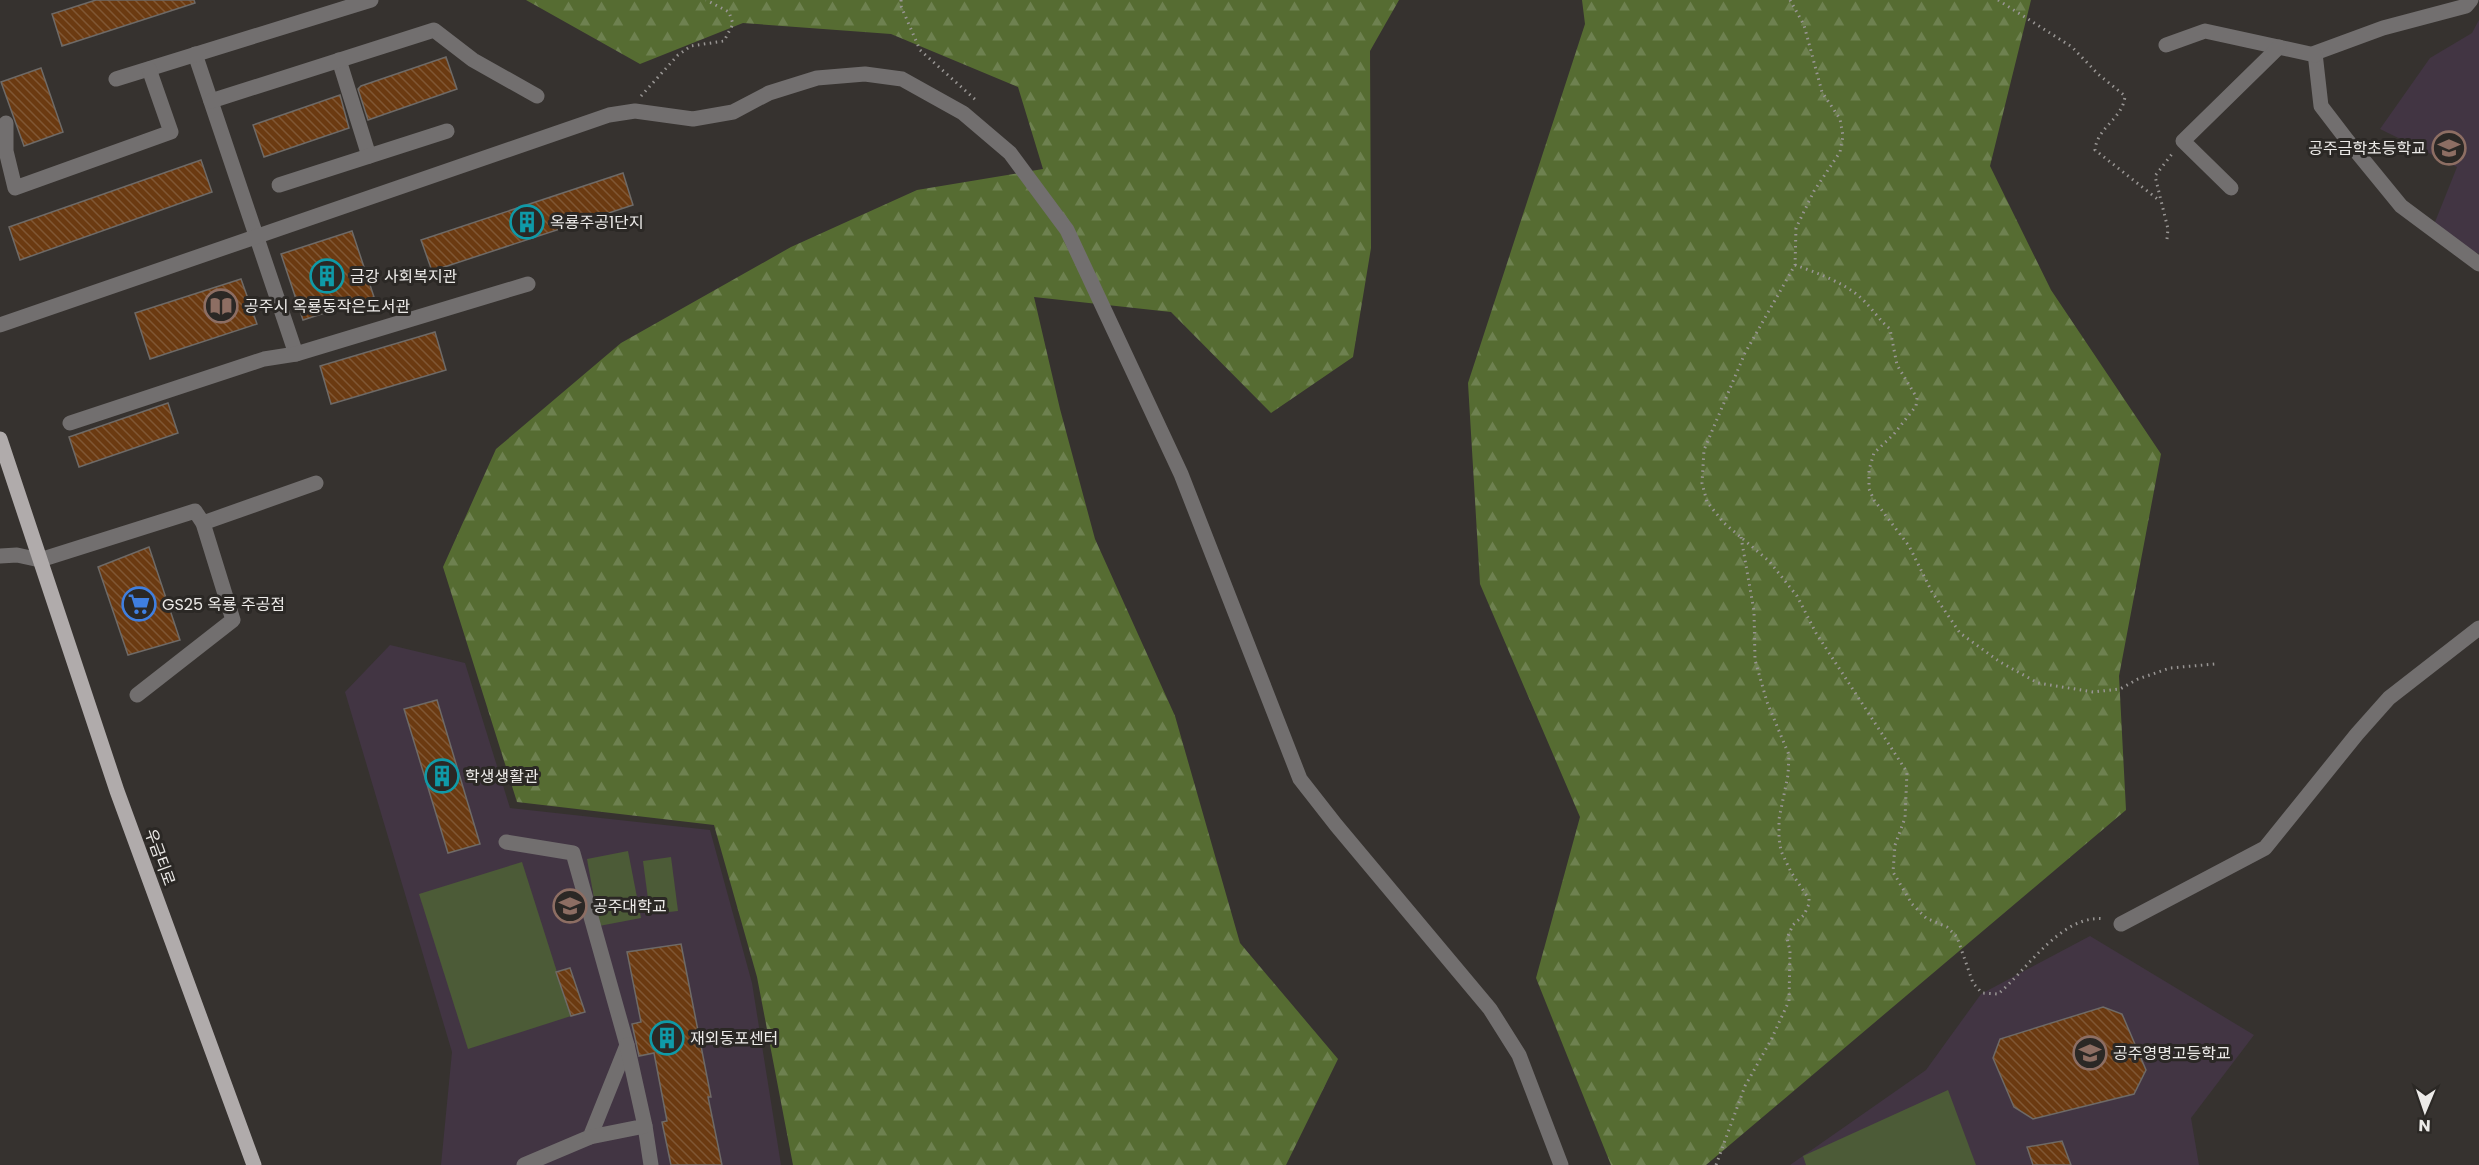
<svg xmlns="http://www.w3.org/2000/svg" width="2479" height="1165" viewBox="0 0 2479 1165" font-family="Poppins,'Noto Sans KR',sans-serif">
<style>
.education{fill:#423543}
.forest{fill:url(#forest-firs)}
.park{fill:#4c5b37}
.building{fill:url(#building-back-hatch);stroke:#6e6a67;stroke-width:1.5}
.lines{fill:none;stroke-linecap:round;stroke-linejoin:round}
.path{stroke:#999694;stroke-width:3;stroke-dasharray:1.5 4.5;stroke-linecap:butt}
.minor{stroke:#726f6f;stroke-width:15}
.major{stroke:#b0abab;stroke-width:15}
.labels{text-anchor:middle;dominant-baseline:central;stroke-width:6;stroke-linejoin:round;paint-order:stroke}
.poi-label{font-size:16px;fill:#eceae8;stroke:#2b2825;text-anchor:start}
.street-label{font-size:16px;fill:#eceae8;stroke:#2b2825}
</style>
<defs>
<pattern id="forest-firs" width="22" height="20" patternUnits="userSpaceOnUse" patternTransform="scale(1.5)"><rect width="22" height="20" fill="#566c32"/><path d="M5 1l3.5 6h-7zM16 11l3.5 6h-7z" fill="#6e8150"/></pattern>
<pattern id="building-back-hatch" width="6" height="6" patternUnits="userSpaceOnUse" patternTransform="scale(1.5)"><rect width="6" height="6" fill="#6b3a11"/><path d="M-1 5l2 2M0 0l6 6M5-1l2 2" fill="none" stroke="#805734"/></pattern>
</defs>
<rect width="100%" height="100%" fill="#36322f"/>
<g class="education">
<polygon points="2479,20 2479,254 2431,232 2457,167 2380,129 2430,58 2472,33"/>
<polygon points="390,645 465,663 510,808 710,830 752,983 781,1165 441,1165 452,1052 345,692"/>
<polygon points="2090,936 2254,1035 2191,1118 2199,1165 1790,1165 1926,1070 1981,994"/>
</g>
<g class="forest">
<polygon points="526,0 1399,0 1370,51 1371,248 1353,357 1271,413 1171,312 1034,297 1060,409 1095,539 1175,716 1240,943 1338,1059 1286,1165 793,1165 757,977 714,825 517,802 443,567 496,449 621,343 791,247 917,190 1043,169 1018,87 891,34 743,23 640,64"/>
<polygon points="1582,0 2031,0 1990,166 2051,290 2161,454 2119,676 2126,810 1706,1165 1611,1165 1536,978 1580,817 1480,584 1468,383 1585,24"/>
</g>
<g class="park">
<polygon points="628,851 641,918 599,926 587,859"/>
<polygon points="671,857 678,911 650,914 643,861"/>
<polygon points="522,862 571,1016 468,1049 419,894"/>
<polygon points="1948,1090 1976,1165 1806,1165 1803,1156"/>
</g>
<g class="building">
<polygon points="96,0 194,0 195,3 62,46 52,14"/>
<polygon points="446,57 457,89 368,120 358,89 361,86"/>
<polygon points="41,68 63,132 24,146 1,82"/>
<polygon points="340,95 349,128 264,157 253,125"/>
<polygon points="201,160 212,192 20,260 9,227"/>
<polygon points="623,173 633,205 432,271 421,240"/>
<polygon points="352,231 374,297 303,320 281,254"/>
<polygon points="241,279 257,324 150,359 135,313"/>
<polygon points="435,332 446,370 331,404 320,366"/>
<polygon points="168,403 178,433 79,467 69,437"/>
<polygon points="149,547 180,640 128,655 98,567"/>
<polygon points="437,700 480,844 448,853 404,709"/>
<polygon points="681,944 711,1097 708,1097 722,1165 671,1165 662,1122 667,1121 654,1053 639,1056 632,1024 641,1022 627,952"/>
<polygon points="570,968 585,1012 571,1016 556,972"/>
<polygon points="2103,1007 2122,1014 2146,1070 2134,1094 2033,1119 2014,1107 1993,1058 2000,1039"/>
<polygon points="2062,1141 2071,1165 2033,1165 2027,1147"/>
</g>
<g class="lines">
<g class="path">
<polyline points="901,0 901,6 920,50 977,101"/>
<path d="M1790 0 1804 25 1822 92 1840 119 1843 136 1840 152 1814 191 1796 228 1795 265 1745 353 1704 450 1702 483 1707 502 1724 523 1769 561 1797 596 1816 633 1907 772 1905 818 1895 845 1893 872 1912 904 1926 918 1947 927 1957 937 1973 983 1982 993 1998 994C2027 970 2062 913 2105 919"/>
<path d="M1998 0 2072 47 2098 74 2125 96C2123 119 2097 127 2095 150L2160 201"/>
<polyline points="641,96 678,55 691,46 724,41 733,24 729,12 706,0"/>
<polyline points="2167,239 2168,229 2155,176 2172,154"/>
<path d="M1795 265C1815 272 1845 283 1861 298 1872 308 1879 320 1890 329L1897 365 1917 398 1916 406 1894 434 1874 453 1869 470V489L1874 500 1909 546 1932 592 1960 633 2000 662 2038 683 2093 692 2120 689 2138 679 2170 668 2215 664"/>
<polyline points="1716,1165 1745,1086 1771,1040 1789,1001 1790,951 1787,938 1793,925 1804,915 1809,904 1809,899 1791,872 1781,851 1779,838 1779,819 1788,775 1789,755 1767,702 1755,660 1754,611 1741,537"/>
</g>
<g class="minor">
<polyline points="2471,0 2466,6 2383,28 2315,53 2321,106 2347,140 2401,206 2479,264"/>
<polyline points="2166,45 2205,31 2315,55"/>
<polyline points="195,54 296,354"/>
<polyline points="339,60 369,156"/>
<polyline points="116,79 371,0"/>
<polyline points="211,101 434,30 473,60 537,96"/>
<polyline points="6,123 6,151 15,188 171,132 149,69"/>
<polyline points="279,185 447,131"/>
<polyline points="2231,188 2183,141 2279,47"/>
<polyline points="0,325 609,115 635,111 693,119 733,112 769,93 817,78 865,74 902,79 963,113 1010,153 1067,230 1181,474 1300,779 1336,825 1490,1009 1519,1055 1561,1165"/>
<polyline points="70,423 264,359 296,354 528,284"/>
<polyline points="203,523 316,483"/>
<polyline points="0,556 17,555 40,560 195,511 203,523 233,620 137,695"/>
<polyline points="506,842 573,853 627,1045 590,1137 524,1165"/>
<polyline points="2121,924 2265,848 2357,734 2389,698 2479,628"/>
<polyline points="645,1126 651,1165"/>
<polyline points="590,1137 645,1126 627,1045"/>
</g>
<polyline class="major" points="0,439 117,791 254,1165"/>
</g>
<defs>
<symbol id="school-ring" viewBox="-11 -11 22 22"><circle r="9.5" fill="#2b2825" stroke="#8d6e63" stroke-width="1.5"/><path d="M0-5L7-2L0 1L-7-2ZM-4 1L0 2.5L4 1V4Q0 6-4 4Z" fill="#8d6e63"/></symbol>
<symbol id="building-ring" viewBox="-11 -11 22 22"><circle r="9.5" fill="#2b2825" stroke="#0f9aa8" stroke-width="1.5"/><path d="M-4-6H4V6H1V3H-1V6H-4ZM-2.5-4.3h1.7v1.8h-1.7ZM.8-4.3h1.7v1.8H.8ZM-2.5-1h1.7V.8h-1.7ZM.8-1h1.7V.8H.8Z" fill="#0f9aa8"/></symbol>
<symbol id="library-ring" viewBox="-11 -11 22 22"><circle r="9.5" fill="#2b2825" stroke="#8d6e63" stroke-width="1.5"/><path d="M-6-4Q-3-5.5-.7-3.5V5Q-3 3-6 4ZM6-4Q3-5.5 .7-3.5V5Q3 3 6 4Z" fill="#8d6e63"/></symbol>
<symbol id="supermarket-ring" viewBox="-11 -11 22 22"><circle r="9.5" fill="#2b2825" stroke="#3f7fe0" stroke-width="1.5"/><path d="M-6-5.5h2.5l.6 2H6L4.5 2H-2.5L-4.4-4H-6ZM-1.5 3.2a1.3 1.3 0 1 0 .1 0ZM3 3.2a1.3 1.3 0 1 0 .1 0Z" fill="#3f7fe0"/></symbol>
<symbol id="university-ring" viewBox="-11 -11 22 22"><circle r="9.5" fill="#2b2825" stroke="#8d6e63" stroke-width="1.5"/><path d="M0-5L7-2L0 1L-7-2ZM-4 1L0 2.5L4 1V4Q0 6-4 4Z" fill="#8d6e63"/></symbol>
</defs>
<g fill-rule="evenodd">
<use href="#school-ring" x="2430" y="129" width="38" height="38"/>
<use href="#building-ring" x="508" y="203" width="38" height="38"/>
<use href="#building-ring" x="308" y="257" width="38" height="38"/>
<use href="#library-ring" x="202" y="287" width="38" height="38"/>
<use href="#supermarket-ring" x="120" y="585" width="38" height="38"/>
<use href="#building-ring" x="423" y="757" width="38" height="38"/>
<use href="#university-ring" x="551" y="887" width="38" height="38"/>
<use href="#building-ring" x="648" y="1019" width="38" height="38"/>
<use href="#school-ring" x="2071" y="1034" width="38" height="38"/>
</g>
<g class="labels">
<g class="poi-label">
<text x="2426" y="148" text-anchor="end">공주금학초등학교</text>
<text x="550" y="222">옥룡주공1단지</text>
<text x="350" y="276">금강 사회복지관</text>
<text x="244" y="306">공주시 옥룡동작은도서관</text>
<text x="162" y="604">GS25 옥룡 주공점</text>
<text x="465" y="776">학생생활관</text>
<text x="593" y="906">공주대학교</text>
<text x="690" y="1038">재외동포센터</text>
<text x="2113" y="1053">공주영명고등학교</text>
</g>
<g class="street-label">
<text transform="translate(160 857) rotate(70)">우금티로</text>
</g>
</g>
<g transform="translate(2425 1111) rotate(182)" stroke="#2b2825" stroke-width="4.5" paint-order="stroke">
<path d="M0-4.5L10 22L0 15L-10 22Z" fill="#eceae8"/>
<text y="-9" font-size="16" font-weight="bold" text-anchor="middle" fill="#eceae8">N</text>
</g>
</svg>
